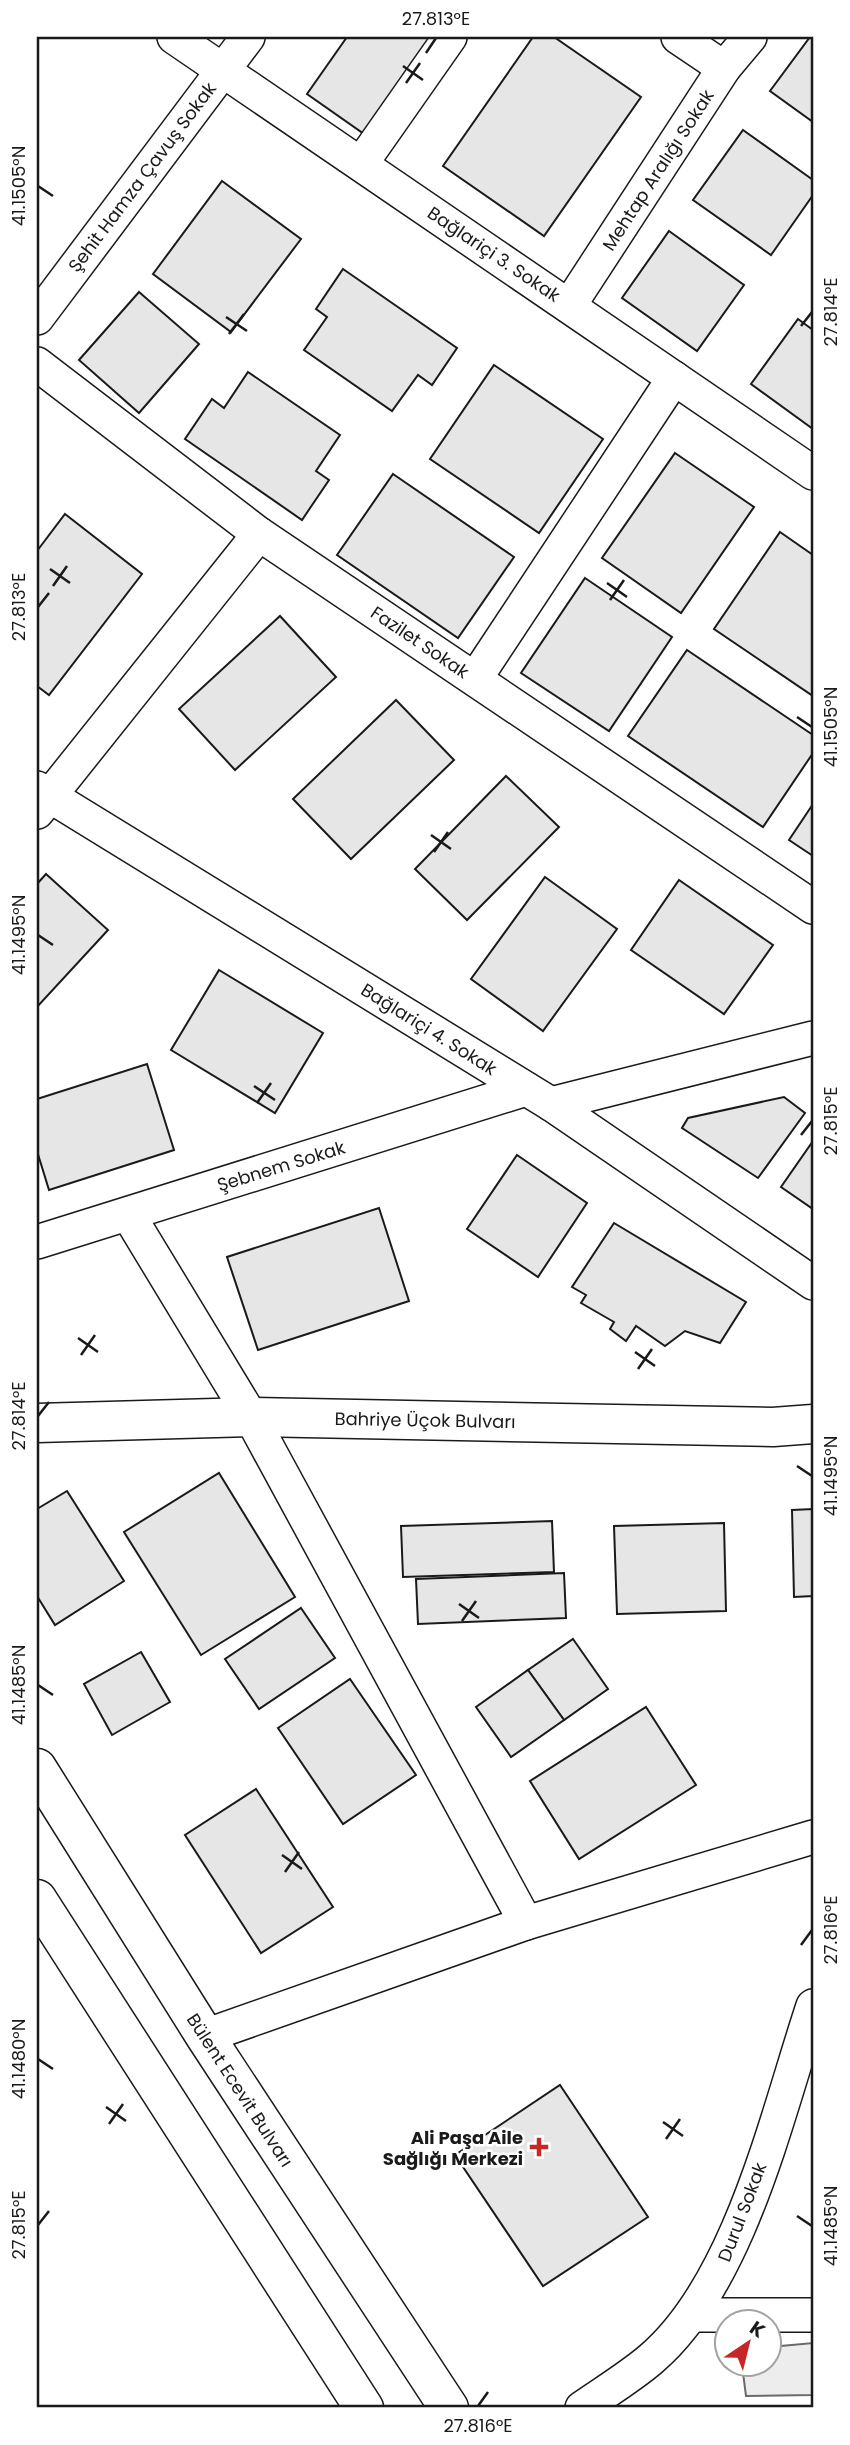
<svg xmlns="http://www.w3.org/2000/svg" width="850" height="2445" viewBox="0 0 850 2445" font-family="Poppins,sans-serif">
<style>
.built{fill:#ededed;stroke:#6a6a6a;stroke-width:2}
.building{fill:#e6e6e6;stroke:#1a1a1a;stroke-width:2}
.lines{fill:none;stroke-linecap:round;stroke-linejoin:round}
.street-casing{stroke:#1a1a1a;stroke-width:36}
.secondary-casing{stroke:#1a1a1a;stroke-width:41}
.primary-casing{stroke:#1a1a1a;stroke-width:41}
.street{stroke:#fff;stroke-width:33}
.secondary{stroke:#fff;stroke-width:38}
.primary{stroke:#fff;stroke-width:38}
.ticks{fill:none;stroke:#1a1a1a;stroke-width:2.5}
.poi-dot{fill:#c62828;stroke:#fff;stroke-width:2.5}
.labels{text-anchor:middle;dominant-baseline:central;stroke-width:5;stroke-linejoin:round;paint-order:stroke}
.street-label{font-size:18px;fill:#1a1a1a;stroke:#fff}
.poi-label{font-size:18px;font-weight:bold;fill:#1a1a1a;stroke:#fff;text-anchor:end}
.neatline{fill:none;stroke:#1a1a1a;stroke-width:2.5}
.ticks-label{font-size:18px;text-anchor:middle;fill:#1a1a1a}
</style>
<rect width="100%" height="100%" fill="#fff"/>
<polygon class="built" points="813,2343 813,2395 746,2396 742,2365 770,2364 770,2347"/>
<g class="building">
<polygon points="347,37 436,37 367,136 307,94"/>
<polygon points="533,37 554,37 641,97 544,236 443,166"/>
<polygon points="810,37 813,37 813,122 770,91"/>
<polygon points="743,130 813,180 813,195 771,255 693,200"/>
<polygon points="222,181 301,239 231,332 153,274"/>
<polygon points="669,231 744,285 697,351 622,298"/>
<polygon points="343,269 457,348 432,385 418,375 392,411 304,350 327,317 316,309"/>
<polygon points="139,292 199,344 139,413 79,360"/>
<polygon points="798,319 813,330 813,429 751,384"/>
<polygon points="494,365 603,439 539,533 430,459"/>
<polygon points="248,372 340,435 316,471 329,480 302,520 185,439 212,399 224,408"/>
<polygon points="675,453 754,507 681,613 602,558"/>
<polygon points="393,474 514,557 458,638 337,555"/>
<polygon points="65,514 142,574 49,695 37,686 37,551"/>
<polygon points="780,532 813,555 813,696 714,629"/>
<polygon points="585,578 672,637 609,731 521,673"/>
<polygon points="280,616 336,677 235,770 179,709"/>
<polygon points="687,650 813,735 813,753 763,827 628,736"/>
<polygon points="396,700 454,760 351,859 293,799"/>
<polygon points="506,776 559,827 467,920 415,869"/>
<polygon points="813,804 813,856 789,840"/>
<polygon points="46,874 108,930 37,1007 37,884"/>
<polygon points="545,877 617,929 543,1031 471,979"/>
<polygon points="679,880 773,945 724,1014 631,950"/>
<polygon points="219,970 323,1033 275,1113 171,1050"/>
<polygon points="147,1064 174,1150 49,1190 37,1151 37,1099"/>
<polygon points="784,1097 805,1113 758,1178 682,1128 688,1118"/>
<polygon points="813,1141 813,1209 781,1187"/>
<polygon points="517,1155 587,1203 538,1277 467,1229"/>
<polygon points="379,1208 409,1301 258,1350 227,1257"/>
<polygon points="614,1223 746,1302 720,1343 685,1331 665,1346 636,1326 626,1341 610,1329 614,1322 581,1303 586,1295 572,1287"/>
<polygon points="219,1473 295,1597 201,1655 124,1532"/>
<polygon points="67,1491 124,1581 55,1625 37,1596 37,1509"/>
<polygon points="813,1509 813,1596 794,1597 792,1510"/>
<polygon points="552,1521 554,1572 403,1577 401,1526"/>
<polygon points="724,1523 726,1611 617,1614 614,1526"/>
<polygon points="564,1573 566,1618 418,1624 416,1579"/>
<polygon points="301,1608 335,1658 259,1709 225,1659"/>
<polygon points="573,1639 608,1689 564,1720 528,1670"/>
<polygon points="141,1652 170,1702 112,1735 84,1684"/>
<polygon points="528,1670 564,1720 511,1757 476,1707"/>
<polygon points="350,1679 416,1775 343,1824 278,1728"/>
<polygon points="646,1707 696,1785 579,1859 530,1781"/>
<polygon points="256,1789 333,1907 261,1953 185,1835"/>
<polygon points="560,2085 648,2217 543,2286 455,2155"/>
</g>
<g class="lines">
<defs>
<g id="street">
<polyline points="174,37 813,473"/>
<polyline points="678,37 724,68"/>
<polyline points="361,164 450,37"/>
<polyline points="569,306 724,68 750,37"/>
<polyline points="37,318 248,37"/>
<polyline points="37,364 259,534 813,907"/>
<polyline points="475,679 674,378"/>
<polyline points="37,788 551,1104 813,1283"/>
<polyline points="37,812 259,534"/>
<polyline points="551,1104 813,1038"/>
<polyline points="128,1214 251,1417 526,1923"/>
<polyline points="37,1242 526,1089"/>
<polyline points="205,2036 526,1923 813,1837"/>
<polyline points="691,2315 813,2315"/>
<path d="M582 2408C605 2392 630 2377 651 2359 740 2283 777 2114 813 2006"/>
</g>
<polyline id="secondary" points="37,1423 251,1417 773,1427 813,1424"/>
<g id="primary">
<polyline points="37,1768 205,2036 449,2408"/>
<polyline points="37,1899 364,2408"/>
</g>
</defs>
<use href="#street" class="street-casing"/>
<use href="#secondary" class="secondary-casing"/>
<use href="#primary" class="primary-casing"/>
<use href="#street" class="street"/>
<use href="#secondary" class="secondary"/>
<use href="#primary" class="primary"/>
</g>
<path class="ticks" d="M426 53 436 38M403 66 423 80M406 83 420 63M38 186 53 196M226 317 247 331M801 326 812 312M229 334 244 314M50 569 70 583M607 583 627 597M53 586 67 566M610 600 624 580M38 607 49 593M797 717 812 727M431 835 451 849M434 852 448 832M38 935 53 945M254 1086 275 1100M257 1103 271 1083M801 1135 812 1121M78 1338 98 1352M635 1352 655 1366M81 1355 95 1335M638 1369 652 1349M38 1416 49 1402M797 1466 812 1476M459 1604 479 1618M462 1621 476 1601M38 1685 53 1695M282 1855 302 1869M285 1872 299 1852M801 1945 812 1930M38 2059 53 2069M106 2107 126 2121M663 2122 683 2136M109 2124 123 2104M666 2139 680 2119M797 2216 812 2226M38 2225 49 2211M478 2406 488 2392"/>
<path class="poi-dot" d="M535.5 2136.5h7v7h7v7h-7v7h-7v-7h-7v-7h7z"/>
<g class="labels">
<g class="street-label">
<text transform="translate(658 170) rotate(-57)">Mehtap Aralığı Sokak</text>
<text transform="translate(142 177) rotate(-53)">Şehit Hamza Çavuş Sokak</text>
<text transform="translate(494 254) rotate(34)">Bağlariçi 3. Sokak</text>
<text transform="translate(420 642) rotate(34)">Fazilet Sokak</text>
<text transform="translate(429 1029) rotate(32)">Bağlariçi 4. Sokak</text>
<text transform="translate(281 1166) rotate(-17)">Şebnem Sokak</text>
<text transform="translate(425 1420) rotate(1)">Bahriye Üçok Bulvarı</text>
<text transform="translate(240 2090) rotate(57)">Bülent Ecevit Bulvarı</text>
<text transform="translate(742 2212) rotate(-69)">Durul Sokak</text>
</g>
<g class="poi-label">
<text x="523" y="2137">Ali Paşa Aile<tspan x="523" dy="21">Sağlığı Merkezi</tspan></text>
</g>
</g>
<rect width="850" height="2445" fill="none" stroke="#ffffff" stroke-width="77"/>
<g transform="translate(748 2343) rotate(35)"><circle r="33" fill="#ffffff" stroke="#a3a3a3" stroke-width="2"/>
<path d="M0-5L12 26L0 18L-12 26Z" fill="#c62828"/>
<text y="-10" font-size="19" font-weight="bold" text-anchor="middle" fill="#1a1a1a">K</text>
</g>
<rect x="38" y="38" width="774" height="2368" class="neatline"/>
<g class="ticks-label">
<text x="436" y="25">27.813°E</text>
<text transform="translate(19 186) rotate(-90)" y="6">41.1505°N</text>
<text transform="translate(831 312) rotate(-90)" y="6">27.814°E</text>
<text transform="translate(19 607) rotate(-90)" y="6">27.813°E</text>
<text transform="translate(831 727) rotate(-90)" y="6">41.1505°N</text>
<text transform="translate(19 935) rotate(-90)" y="6">41.1495°N</text>
<text transform="translate(831 1121) rotate(-90)" y="6">27.815°E</text>
<text transform="translate(19 1416) rotate(-90)" y="6">27.814°E</text>
<text transform="translate(831 1476) rotate(-90)" y="6">41.1495°N</text>
<text transform="translate(19 1685) rotate(-90)" y="6">41.1485°N</text>
<text transform="translate(831 1930) rotate(-90)" y="6">27.816°E</text>
<text transform="translate(19 2059) rotate(-90)" y="6">41.1480°N</text>
<text transform="translate(19 2225) rotate(-90)" y="6">27.815°E</text>
<text transform="translate(831 2226) rotate(-90)" y="6">41.1485°N</text>
<text x="478" y="2432">27.816°E</text>
</g>
</svg>
